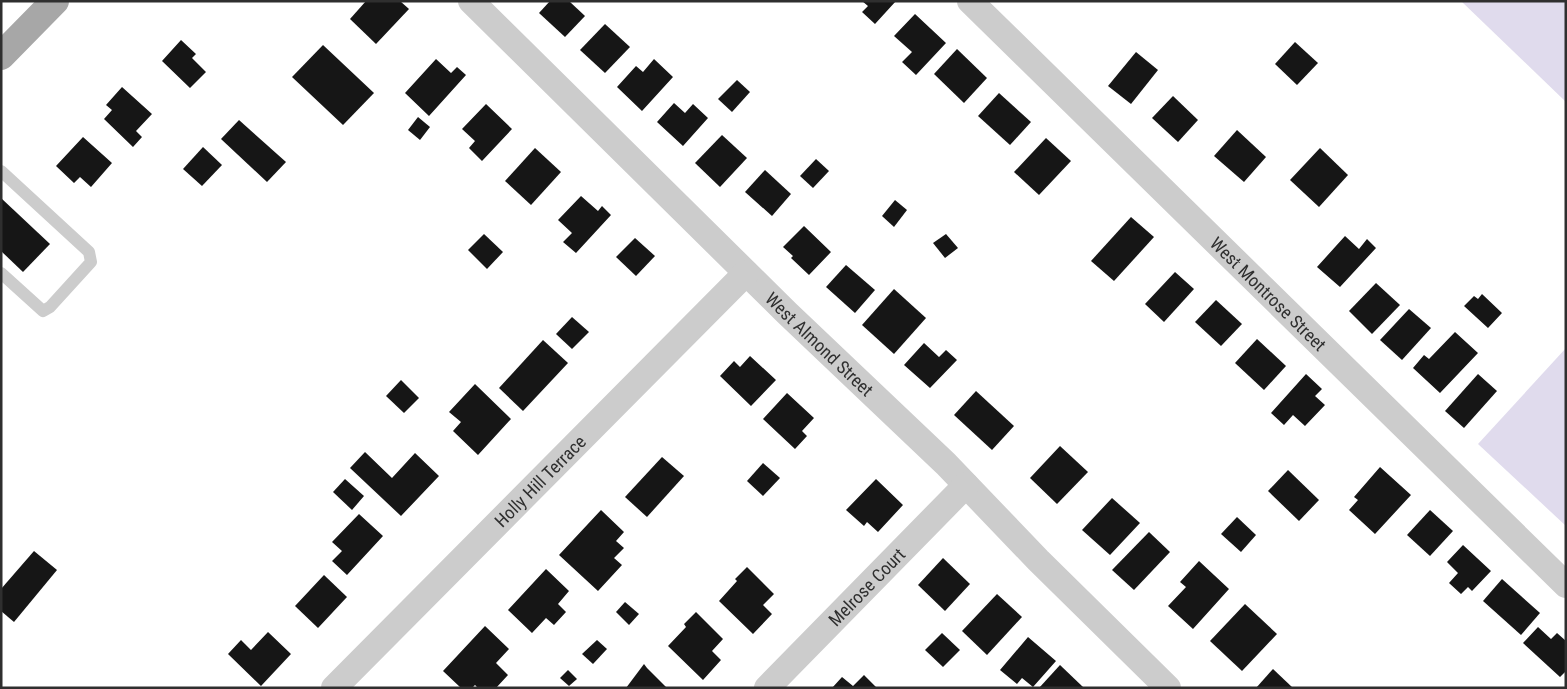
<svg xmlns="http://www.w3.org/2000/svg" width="1567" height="689" viewBox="0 0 1567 689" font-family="'Roboto Condensed',sans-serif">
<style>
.green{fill:#e0dbed}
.building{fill:#161616}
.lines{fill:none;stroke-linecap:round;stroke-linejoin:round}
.lane{stroke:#ccc;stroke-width:12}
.street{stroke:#ccc;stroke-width:26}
.primary{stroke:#a7a7a7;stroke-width:28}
.labels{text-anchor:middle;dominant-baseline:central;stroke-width:5;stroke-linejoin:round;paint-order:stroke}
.street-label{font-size:18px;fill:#2f2f2f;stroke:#fff}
</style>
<rect width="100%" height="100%" fill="#fff"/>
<g class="green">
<polygon points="1461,1 1566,1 1566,102"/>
<polygon points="1566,348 1566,526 1478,444"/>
</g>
<g class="building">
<polygon points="366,1 400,1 409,9 376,44 350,19"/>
<polygon points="550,1 569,1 585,16 565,37 539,13"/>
<polygon points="862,1 896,1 875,24 862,12 868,6"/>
<polygon points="915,14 946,43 916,75 902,62 912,52 894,36"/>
<polygon points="605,24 630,47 605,73 580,50"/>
<polygon points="181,40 196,54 192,58 206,72 190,88 162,61"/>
<polygon points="1295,42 1318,63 1297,85 1275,64"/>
<polygon points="323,45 374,93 343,125 292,77"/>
<polygon points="957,49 987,78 964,103 934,74"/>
<polygon points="1136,52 1158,70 1131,104 1108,86"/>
<polygon points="436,59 451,73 457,67 466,75 429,116 405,93"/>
<polygon points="654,59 673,77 642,111 617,87 636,66 643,72"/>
<polygon points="737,80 750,92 732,112 718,99"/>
<polygon points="122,87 152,114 136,131 142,137 133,147 104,119 112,110 106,105"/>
<polygon points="999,93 1031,122 1010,145 978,116"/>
<polygon points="1173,96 1198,120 1178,142 1152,118"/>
<polygon points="674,103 685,113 693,104 708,118 683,146 657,122"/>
<polygon points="486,104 512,129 482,161 469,148 475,141 462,129"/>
<polygon points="418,117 430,127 420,140 408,130"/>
<polygon points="239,120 286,162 267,182 221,139"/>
<polygon points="1237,130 1266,157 1244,182 1214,156"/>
<polygon points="722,135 747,158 720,187 695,163"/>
<polygon points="83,137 112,163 91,187 80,177 74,183 56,166"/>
<polygon points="1046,138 1071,161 1039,195 1014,172"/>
<polygon points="203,147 222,165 202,186 183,169"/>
<polygon points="535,148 561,172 531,205 505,181"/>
<polygon points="1320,148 1348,175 1319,207 1290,180"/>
<polygon points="816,159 829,171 813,188 800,176"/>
<polygon points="765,170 791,194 772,216 745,192"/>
<polygon points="581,196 598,211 602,206 611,215 576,253 563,242 572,233 558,220"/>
<polygon points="1,198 50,244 23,272 1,251"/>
<polygon points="895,200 907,210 894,227 882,216"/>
<polygon points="1131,217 1154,237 1114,281 1091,261"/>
<polygon points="804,226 831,252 809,275 791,258 793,256 783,247"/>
<polygon points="484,234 503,252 487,269 468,250"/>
<polygon points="946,234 958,248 945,258 933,243"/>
<polygon points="1345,236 1359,249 1367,239 1376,248 1340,287 1317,267"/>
<polygon points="635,238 655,256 636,276 616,257"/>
<polygon points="846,265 875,290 855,313 826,287"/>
<polygon points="1175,272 1194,289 1164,322 1145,304"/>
<polygon points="1376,283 1400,305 1372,334 1349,311"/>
<polygon points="894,289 926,318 894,354 862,325"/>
<polygon points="1482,294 1502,313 1488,328 1464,306 1474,296 1478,299"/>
<polygon points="1216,300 1242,324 1221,346 1195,322"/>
<polygon points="1409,309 1431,328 1402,360 1380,340"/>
<polygon points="572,317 589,332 572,349 556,334"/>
<polygon points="1455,332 1478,353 1440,393 1413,368 1424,355 1429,359"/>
<polygon points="1257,339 1286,366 1264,390 1235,363"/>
<polygon points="543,340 568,363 523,411 499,388"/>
<polygon points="924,343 939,357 946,350 957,360 930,388 904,365"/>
<polygon points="750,356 776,380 751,406 720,376 734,361 740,367"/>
<polygon points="1306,374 1322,389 1315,396 1325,405 1305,426 1293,415 1284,425 1271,413"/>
<polygon points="1478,374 1497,391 1464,428 1445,411"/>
<polygon points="401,380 419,398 404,413 386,396"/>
<polygon points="475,384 511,419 478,455 453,431 461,422 449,412"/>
<polygon points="976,391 1014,426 992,450 954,415"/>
<polygon points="787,393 814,418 802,431 807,436 795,449 763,419"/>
<polygon points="1060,446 1088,472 1057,504 1030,478"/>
<polygon points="365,452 392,478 415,453 439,476 401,516 350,468"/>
<polygon points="662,457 684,476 647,517 625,497"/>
<polygon points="763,463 780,478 763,496 747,481"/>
<polygon points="1380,467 1411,495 1375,534 1349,510 1358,500 1354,497"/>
<polygon points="1288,470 1319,500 1299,521 1268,491"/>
<polygon points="345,479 364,496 352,510 333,492"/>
<polygon points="876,479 903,505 878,532 867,522 864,526 846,510"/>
<polygon points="1112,498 1140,523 1110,555 1082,530"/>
<polygon points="601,510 624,532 616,541 624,548 614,558 622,565 598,591 559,555"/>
<polygon points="1430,510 1453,531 1430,556 1407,535"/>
<polygon points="359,514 383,536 347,575 332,561 342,551 332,542"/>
<polygon points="1237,517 1256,535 1241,552 1221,534"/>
<polygon points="1149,532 1170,552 1134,590 1112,570"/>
<polygon points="1463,545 1491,571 1472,591 1468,587 1461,594 1449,583 1458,573 1447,562"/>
<polygon points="34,551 57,570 14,622 1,611 1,589"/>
<polygon points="943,558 970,584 945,611 918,585"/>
<polygon points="1199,561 1229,589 1193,629 1168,606 1186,587 1180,582"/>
<polygon points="747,567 774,594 763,605 772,614 753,634 719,601 737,581 735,579"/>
<polygon points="546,569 569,591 558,604 566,612 554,625 546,618 532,633 508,610"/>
<polygon points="324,575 347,597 318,628 295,606"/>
<polygon points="1502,579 1540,613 1521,635 1483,601"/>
<polygon points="997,594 1022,617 987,655 962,631"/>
<polygon points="625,602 639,614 629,625 616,612"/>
<polygon points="1245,604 1277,634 1242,671 1210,641"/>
<polygon points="696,612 723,639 712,651 721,660 703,680 668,646 686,627 684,624"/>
<polygon points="485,626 509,649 496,663 508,675 496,688 478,688 475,685 472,688 461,688 443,671"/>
<polygon points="1538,627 1551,639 1557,633 1566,641 1566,671 1560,677 1523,643"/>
<polygon points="268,632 291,654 261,686 228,654 241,640 251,650"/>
<polygon points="942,633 960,650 943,667 925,650"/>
<polygon points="1028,637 1056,661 1033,687 1022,678 1017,684 1000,670"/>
<polygon points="597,640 607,649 593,664 582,654"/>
<polygon points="644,664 647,668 667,688 626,688"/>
<polygon points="1060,665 1083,687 1082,688 1039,688"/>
<polygon points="1273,669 1293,688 1256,688"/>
<polygon points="568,670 577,679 569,686 560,678"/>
<polygon points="864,675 877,688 832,688 842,677 853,686"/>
</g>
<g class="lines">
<polyline class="lane" points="1,171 89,252 91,262 50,307 43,311 1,273"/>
<g class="street">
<path id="s1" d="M471 1 787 313 946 464 1038 560 1168 688"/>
<path id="s2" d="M970 1 1566 585"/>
<path id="s3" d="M334 688 746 273"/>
<path id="s4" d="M767 688 966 485"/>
</g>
<polyline class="primary" points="1,56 55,1"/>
</g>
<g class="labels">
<g class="street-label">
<text stroke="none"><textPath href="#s2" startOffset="418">West Montrose Street</textPath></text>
<text stroke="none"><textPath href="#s1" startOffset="489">West Almond Street</textPath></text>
<text stroke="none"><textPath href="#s3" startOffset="292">Holly Hill Terrace</textPath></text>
<text stroke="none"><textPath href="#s4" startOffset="142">Melrose Court</textPath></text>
</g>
</g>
<rect width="1567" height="689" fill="none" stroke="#2f2f2f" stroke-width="5"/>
</svg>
